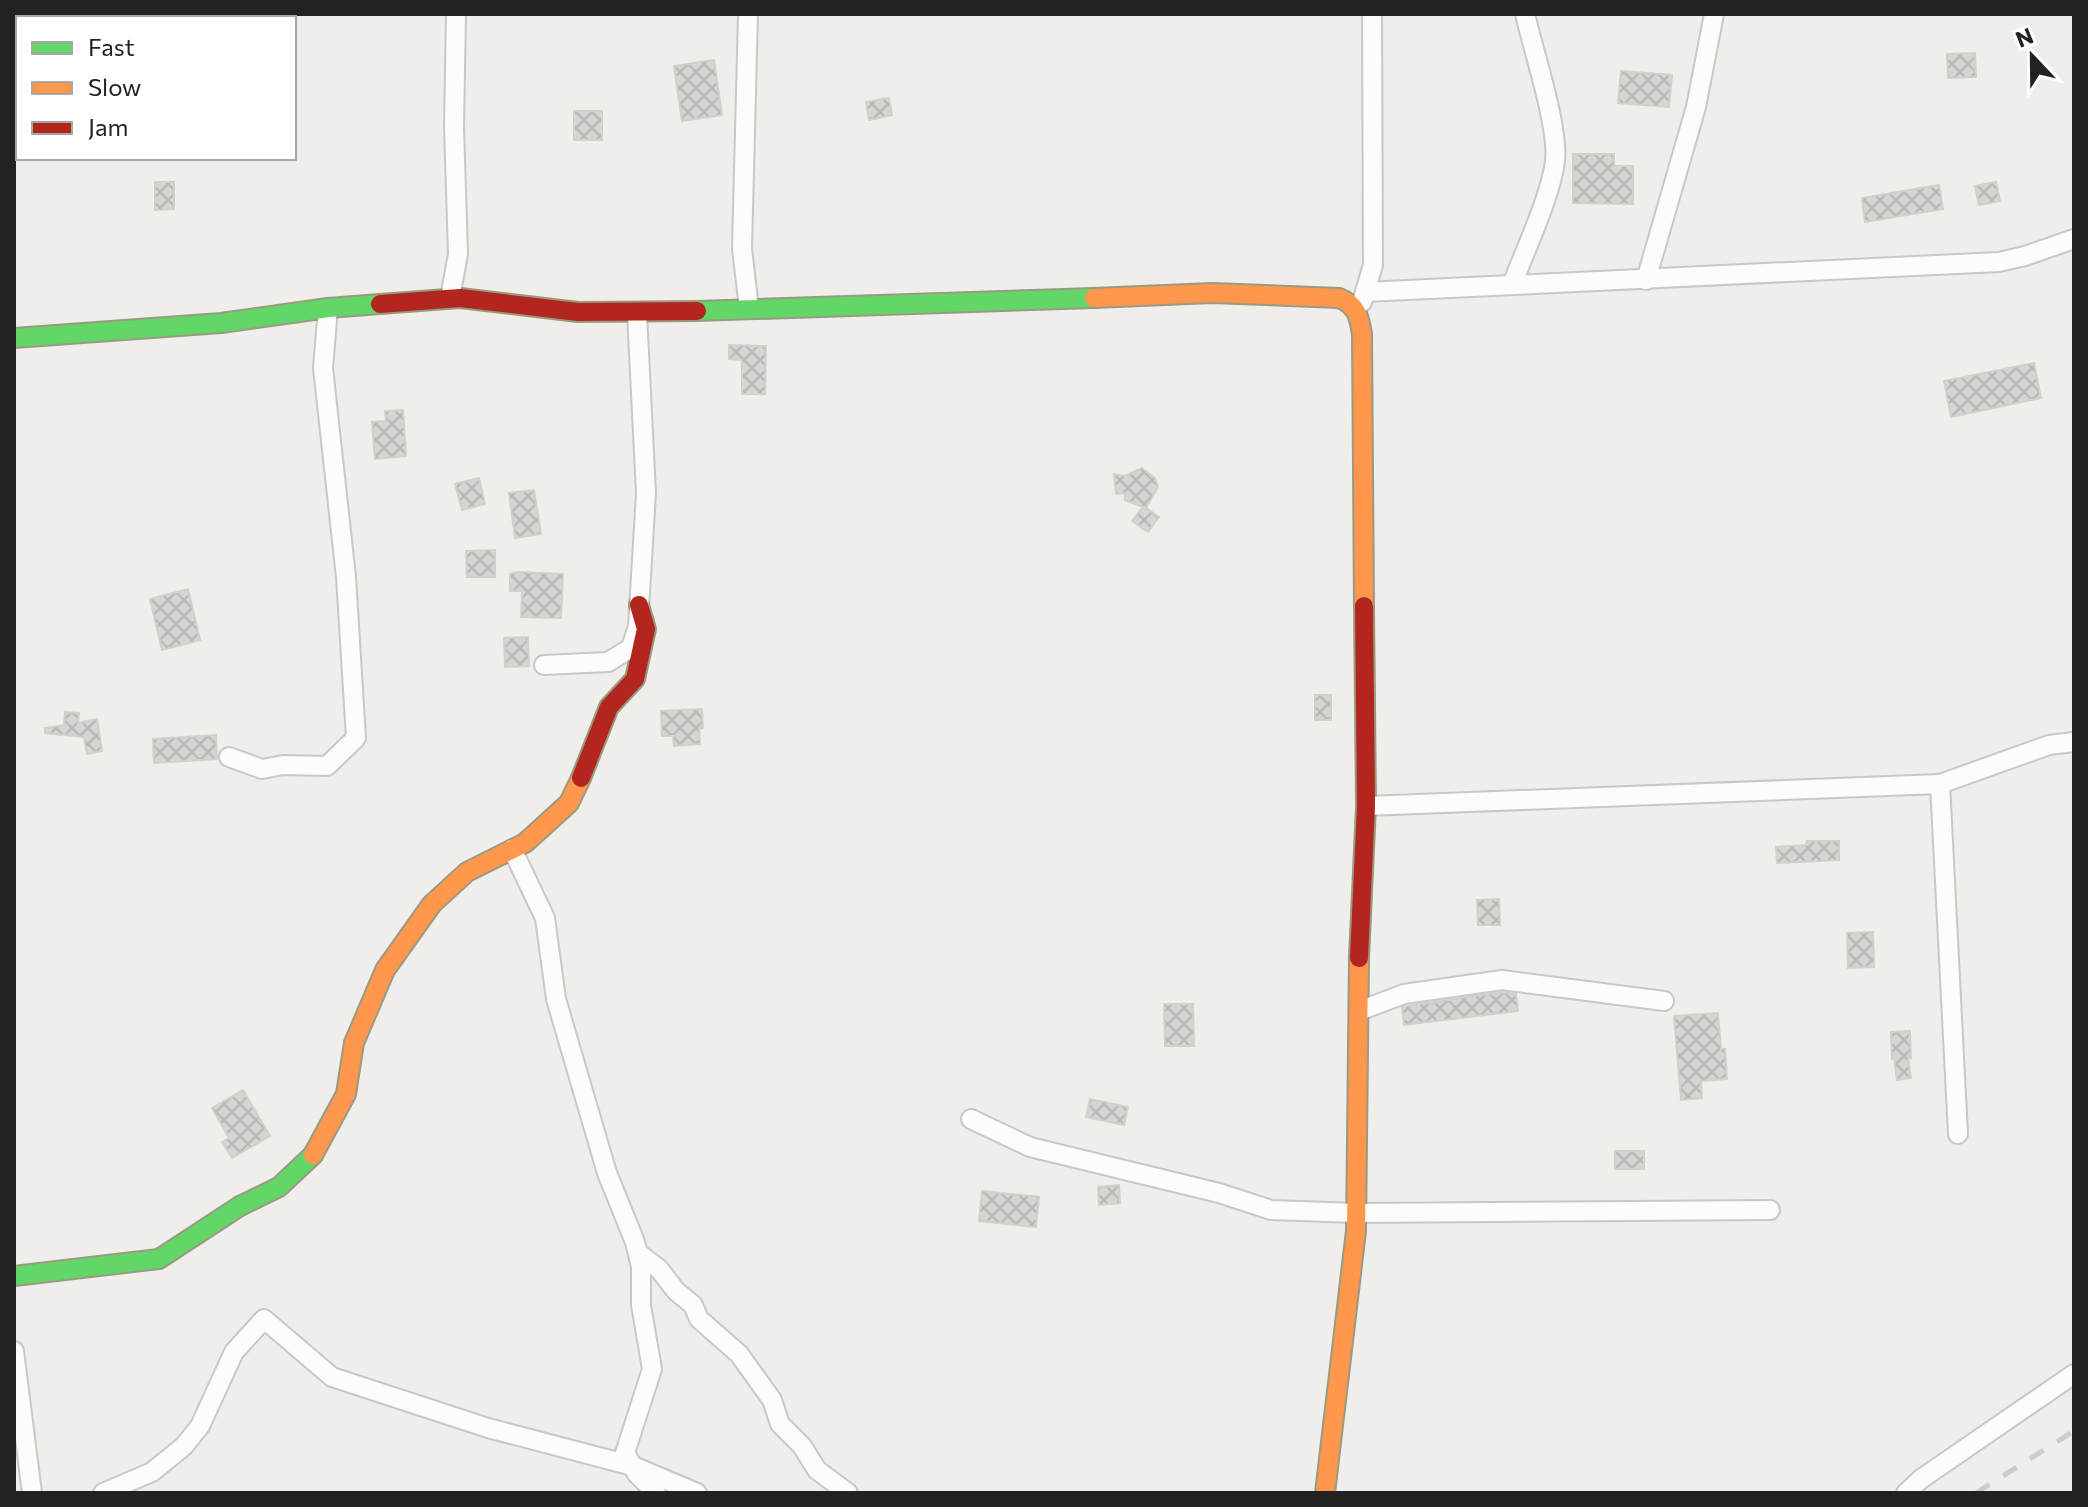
<svg xmlns="http://www.w3.org/2000/svg" width="2088" height="1507" viewBox="0 0 2088 1507" font-family="Commissioner,sans-serif">
<style>
.building{fill:url(#building-cross-hatch);stroke:#d3d0cc;stroke-width:2}
.lines{fill:none;stroke-linecap:round;stroke-linejoin:round}
.street-casing{stroke:#c9c8c7;stroke-width:22}
.fast-casing{stroke:#999a82;stroke-width:22}
.slow-casing{stroke:#999a82;stroke-width:22}
.jam-casing{stroke:#999a82;stroke-width:22}
.street{stroke:#fdfcfc;stroke-width:18}
.fast{stroke:#63d668;stroke-width:18}
.slow{stroke:#ff974d;stroke-width:18}
.jam{stroke:#b3261e;stroke-width:18}
.rail{stroke:#ccc;stroke-width:5;stroke-dasharray:16 16;stroke-linecap:butt}
</style>
<defs>
<pattern id="building-cross-hatch" width="8" height="8" patternUnits="userSpaceOnUse" patternTransform="scale(2)"><rect width="8" height="8" fill="#d7d4d2"/><path d="M0 0l8 8M0 8l8-8" fill="none" stroke="#b8b6b4"/></pattern>
</defs>
<rect width="100%" height="100%" fill="#f0eeeb"/>
<g class="building">
<polygon points="1975,53 1976,77 1948,78 1947,54"/>
<polygon points="714,60 722,115 682,121 674,66"/>
<polygon points="1621,71 1672,75 1669,107 1618,103"/>
<polygon points="889,98 892,115 869,120 866,102"/>
<rect x="574" y="111" width="28" height="29"/>
<polygon points="1573,154 1614,154 1614,166 1633,166 1633,204 1573,203"/>
<polygon points="155,182 174,182 174,209 155,210"/>
<polygon points="1996,182 2000,201 1979,205 1975,186"/>
<polygon points="1939,185 1943,209 1865,222 1862,198"/>
<polygon points="729,345 766,346 765,394 742,394 742,360 729,359"/>
<polygon points="2034,363 2041,398 1951,417 1944,381"/>
<polygon points="403,410 406,456 375,459 372,422 386,421 385,411"/>
<polygon points="1142,468 1155,478 1158,487 1146,508 1159,517 1148,532 1132,521 1143,507 1125,500 1125,493 1116,494 1114,474 1125,476"/>
<polygon points="479,478 485,504 462,510 455,484"/>
<polygon points="534,490 541,534 515,538 509,493"/>
<polygon points="495,550 495,577 467,577 466,551"/>
<polygon points="518,572 563,574 561,618 521,617 522,591 510,591 510,574"/>
<polygon points="188,589 200,640 162,650 150,599"/>
<polygon points="528,637 529,666 505,667 504,638"/>
<rect x="1315" y="695" width="16" height="25"/>
<polygon points="702,709 703,728 699,729 700,744 674,746 673,736 662,736 661,711"/>
<polygon points="65,712 79,713 78,723 97,719 102,751 87,754 84,737 45,733 45,728 64,725"/>
<polygon points="216,735 217,759 154,763 153,739"/>
<polygon points="1807,841 1839,841 1839,860 1777,863 1776,847 1806,845"/>
<polygon points="1499,899 1500,925 1478,925 1477,900"/>
<polygon points="1873,932 1874,967 1848,968 1847,933"/>
<polygon points="1502,992 1516,994 1518,1011 1404,1025 1402,1007 1407,1006"/>
<polygon points="1164,1004 1193,1004 1194,1046 1165,1046"/>
<polygon points="1718,1013 1721,1049 1725,1049 1727,1079 1701,1081 1702,1098 1681,1100 1674,1016"/>
<polygon points="1910,1031 1911,1058 1908,1058 1911,1078 1897,1080 1894,1058 1892,1059 1891,1032"/>
<polygon points="243,1090 270,1136 232,1158 222,1142 229,1138 212,1108"/>
<polygon points="1090,1099 1128,1107 1124,1125 1086,1117"/>
<rect x="1615" y="1151" width="29" height="18"/>
<polygon points="1119,1185 1120,1203 1099,1205 1098,1187"/>
<polygon points="982,1191 1039,1197 1036,1227 979,1221"/>
</g>
<g class="lines">
<defs>
<g id="street">
<polyline points="748,14 742,249 749,308"/>
<polyline points="1646,280 1696,107 1714,14"/>
<path d="M1512 285C1525 250 1551 196 1555 161 1559 127 1533 50 1525 14"/>
<polyline points="1365,292 1999,262 2025,256 2074,239"/>
<polyline points="450,298 458,254 454,127 456,14"/>
<polyline points="1362,302 1373,265 1372,14"/>
<polyline points="544,665 608,662 631,648 638,626 646,493 637,313"/>
<polyline points="229,757 262,769 283,765 327,766 356,738 346,577 323,368 328,308"/>
<polyline points="1940,784 2049,745 2074,742"/>
<polyline points="1366,806 1940,784 1958,1134"/>
<polyline points="512,849 545,918 556,999 607,1173 635,1242 641,1267 641,1305 652,1369 625,1453 637,1474 656,1493"/>
<polyline points="1359,1011 1404,994 1502,980 1664,1001"/>
<polyline points="971,1119 1030,1147 1219,1193 1271,1210 1357,1213 1770,1210"/>
<polyline points="638,1253 659,1269 676,1291 693,1305 699,1319 739,1354 772,1400 780,1424 802,1446 817,1470 848,1493"/>
<polyline points="14,1351 32,1493"/>
<polyline points="103,1493 152,1472 184,1446 200,1426 234,1352 264,1319 332,1377 488,1428 633,1466 697,1493"/>
<polyline points="1906,1493 1921,1479 2074,1374"/>
</g>
<g id="fast">
<polyline points="697,311 1094,298"/>
<polyline points="14,338 221,323 328,308 380,304"/>
<polyline points="14,1276 159,1259 240,1206 279,1187 313,1155"/>
</g>
<g id="slow">
<path d="M1094 298 1212 293 1339 298C1357 305 1359 316 1362 334L1364 606"/>
<polyline points="313,1155 346,1094 354,1043 385,970 432,904 467,872 525,843 569,803 581,778"/>
<polyline points="1325,1493 1356,1231 1359,958"/>
</g>
<g id="jam">
<polyline points="380,304 460,298 578,312 697,311"/>
<polyline points="581,778 609,707 635,679 646,629 639,605"/>
<polyline points="1359,958 1366,806 1364,606"/>
</g>
</defs>
<use href="#street" class="street-casing"/>
<use href="#fast" class="fast-casing"/>
<use href="#slow" class="slow-casing"/>
<use href="#jam" class="jam-casing"/>
<use href="#street" class="street"/>
<use href="#fast" class="fast"/>
<use href="#slow" class="slow"/>
<use href="#jam" class="jam"/>
<polyline class="rail" points="1976,1493 2074,1431"/>
</g>
<rect width="2088" height="1507" fill="none" stroke="#222222" stroke-width="32"/>
<rect x="16" y="16" width="280" height="144" fill="#ffffff" stroke="#a7a7a7" stroke-width="2"/>
<rect x="32" y="42" width="40" height="12" fill="#63d668" stroke="#a7a7a7" stroke-width="2"/>
<text x="88" y="56" font-size="24" fill="#222222">Fast</text>
<rect x="32" y="82" width="40" height="12" fill="#ff974d" stroke="#a7a7a7" stroke-width="2"/>
<text x="88" y="96" font-size="24" fill="#222222">Slow</text>
<rect x="32" y="122" width="40" height="12" fill="#b3261e" stroke="#a7a7a7" stroke-width="2"/>
<text x="88" y="136" font-size="24" fill="#222222">Jam</text>
<g transform="translate(2032 56) rotate(338)" stroke="#ffffff" stroke-width="6" paint-order="stroke">
<path d="M0-6L14 30L0 20L-14 30Z" fill="#222222"/>
<text y="-12" font-size="22" font-weight="bold" text-anchor="middle" fill="#222222">N</text>
</g>
</svg>
